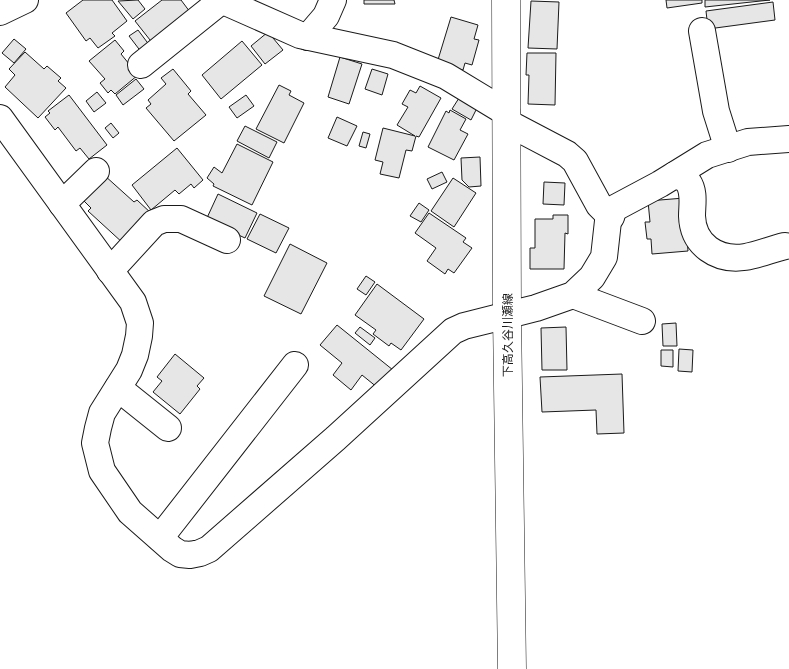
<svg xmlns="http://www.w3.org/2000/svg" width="789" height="669" viewBox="0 0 789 669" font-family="Helvetica,'Noto Sans JP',sans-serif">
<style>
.building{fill:#e6e6e6;stroke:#1a1a1a}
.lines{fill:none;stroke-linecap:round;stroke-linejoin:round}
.minor-casing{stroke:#1a1a1a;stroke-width:28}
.major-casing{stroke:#1a1a1a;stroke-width:29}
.minor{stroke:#fff;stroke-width:26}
.major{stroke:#fff;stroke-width:28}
.labels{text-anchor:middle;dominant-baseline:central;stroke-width:4;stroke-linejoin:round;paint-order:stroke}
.street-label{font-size:12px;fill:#1a1a1a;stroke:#fff}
</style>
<rect width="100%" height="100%" fill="#fff"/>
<g class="building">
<polygon points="83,0 112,0 127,21 112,33 115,36 98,48 90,38 86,41 66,13"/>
<polygon points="138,0 145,9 133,19 118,1"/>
<polygon points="162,0 181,0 190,12 154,45 135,21"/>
<polygon points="364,0 394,0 395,4 364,4"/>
<polygon points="666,0 702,0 702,3 667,8"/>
<polygon points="705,0 770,0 705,7"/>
<polygon points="531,1 559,2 557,49 528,48"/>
<polygon points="773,2 775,20 708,29 706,11"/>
<polygon points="451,17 478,25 474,39 479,40 472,65 465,63 463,70 437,63"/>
<polygon points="138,30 150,46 142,53 129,36"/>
<polygon points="268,32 283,50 265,64 251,46"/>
<polygon points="14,39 26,49 14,63 2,53"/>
<polygon points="115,40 124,51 121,54 138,75 115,94 111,90 108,93 100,83 105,79 89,61"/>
<polygon points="242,41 262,65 221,99 202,75"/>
<polygon points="25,52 44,69 47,66 61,78 58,81 66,88 38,118 5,87 15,75 9,69"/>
<polygon points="527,53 556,53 555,105 528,104 529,75 526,75"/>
<polygon points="340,57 362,64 349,104 328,97"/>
<polygon points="173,69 191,91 188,94 206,115 174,141 146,108 151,104 148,100 166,84 161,78"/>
<polygon points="372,69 388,74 382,95 365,89"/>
<polygon points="136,79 144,89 123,105 116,95"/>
<polygon points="279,85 291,91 289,95 304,103 284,143 256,129"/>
<polygon points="420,86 441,98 419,137 416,136 412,151 406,150 399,178 380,174 383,162 375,160 383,128 415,136 397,125 408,107 402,104 410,90 416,93"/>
<polygon points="97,92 106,103 94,112 86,101"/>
<polygon points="69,95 107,145 89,159 80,148 76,151 58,127 55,130 45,117 50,113 48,111"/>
<polygon points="246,95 254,106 237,118 229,107"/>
<polygon points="459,98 477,108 471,120 452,109"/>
<polygon points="450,110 466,119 460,130 468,134 454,160 428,147 446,111 449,113"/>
<polygon points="337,117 357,126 347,146 328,138"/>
<polygon points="111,123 119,133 113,138 105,128"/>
<polygon points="245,126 277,142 269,158 237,141"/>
<polygon points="363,132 370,134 366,148 359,146"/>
<polygon points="237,144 273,162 252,205 213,186 214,184 207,178 214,167 222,173"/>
<polygon points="177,148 203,180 194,188 191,184 179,194 175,190 151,210 132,185"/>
<polygon points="480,157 481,186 469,187 462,180 461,158"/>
<polygon points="442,172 447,182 432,189 427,179"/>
<polygon points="104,175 134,202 137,200 152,214 124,244 88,211 91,208 82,199"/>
<polygon points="453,178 476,193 454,227 431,211"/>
<polygon points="544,182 565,183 564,205 543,204"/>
<polygon points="218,194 257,213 245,238 206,220"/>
<polygon points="684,198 688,251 652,254 651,239 647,239 645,222 650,222 648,201"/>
<polygon points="419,203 429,210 421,222 410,216"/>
<polygon points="429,213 466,238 463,242 472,248 454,273 448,269 445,274 427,261 436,248 415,233"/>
<polygon points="260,214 289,228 276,253 247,239"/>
<polygon points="553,215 568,215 568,234 565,233 564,269 530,269 530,248 535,248 535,219 553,219"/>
<polygon points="290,244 327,263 301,314 264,296"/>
<polygon points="366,276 375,282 366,295 357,289"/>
<polygon points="377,284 424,319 401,350 391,343 389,346 373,334 376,330 355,315"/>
<polygon points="676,323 677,346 663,346 662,324"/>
<polygon points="337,325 393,370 378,388 362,375 351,390 333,375 342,363 320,345"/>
<polygon points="360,327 375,338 370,345 355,333"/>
<polygon points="566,327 567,370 542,370 541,328"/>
<polygon points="679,349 693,350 692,372 678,371"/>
<polygon points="661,350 673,350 673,367 661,366"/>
<polygon points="175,354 204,378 197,386 200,389 180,414 153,392 162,381 157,377"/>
<polygon points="622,374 624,433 597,434 596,410 542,412 540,377"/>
</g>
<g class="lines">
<defs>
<g id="minor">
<polyline points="221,0 300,35 393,55 446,76 507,113"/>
<polyline points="0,12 25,0"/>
<polyline points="702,31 716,111 728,149"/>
<polyline points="308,37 326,16 333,0"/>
<polyline points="141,65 222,0"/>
<polyline points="0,118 133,302 140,323 139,336 135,355 129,370 102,413 98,428 95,443 102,471 130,512 172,549 180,554 190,555 200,553 209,549 336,438 453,331 464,326 536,308 573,295 592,277 604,257 608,221 615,208 660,184 707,155 748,142 789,139"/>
<polyline points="508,123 567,154 575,161 599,205 611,217"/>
<path d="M675 175C681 177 685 178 688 182 695 192 692 205 692 216 693 245 717 261 745 257 758 255 772 249 785 246"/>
<polyline points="62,204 96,171"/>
<polyline points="110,271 154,223 164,219 181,219 227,240"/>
<polyline points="573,295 642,321"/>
<polyline points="118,388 168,428"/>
<polyline points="160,538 295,365"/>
</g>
<polyline id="major" points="506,0 507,315 512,669"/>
</defs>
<use href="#minor" class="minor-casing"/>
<use href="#major" class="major-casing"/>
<use href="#minor" class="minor"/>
<use href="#major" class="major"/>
</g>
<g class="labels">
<g class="street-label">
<text transform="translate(508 335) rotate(-90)">下高久谷川瀬線</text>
</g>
</g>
</svg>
